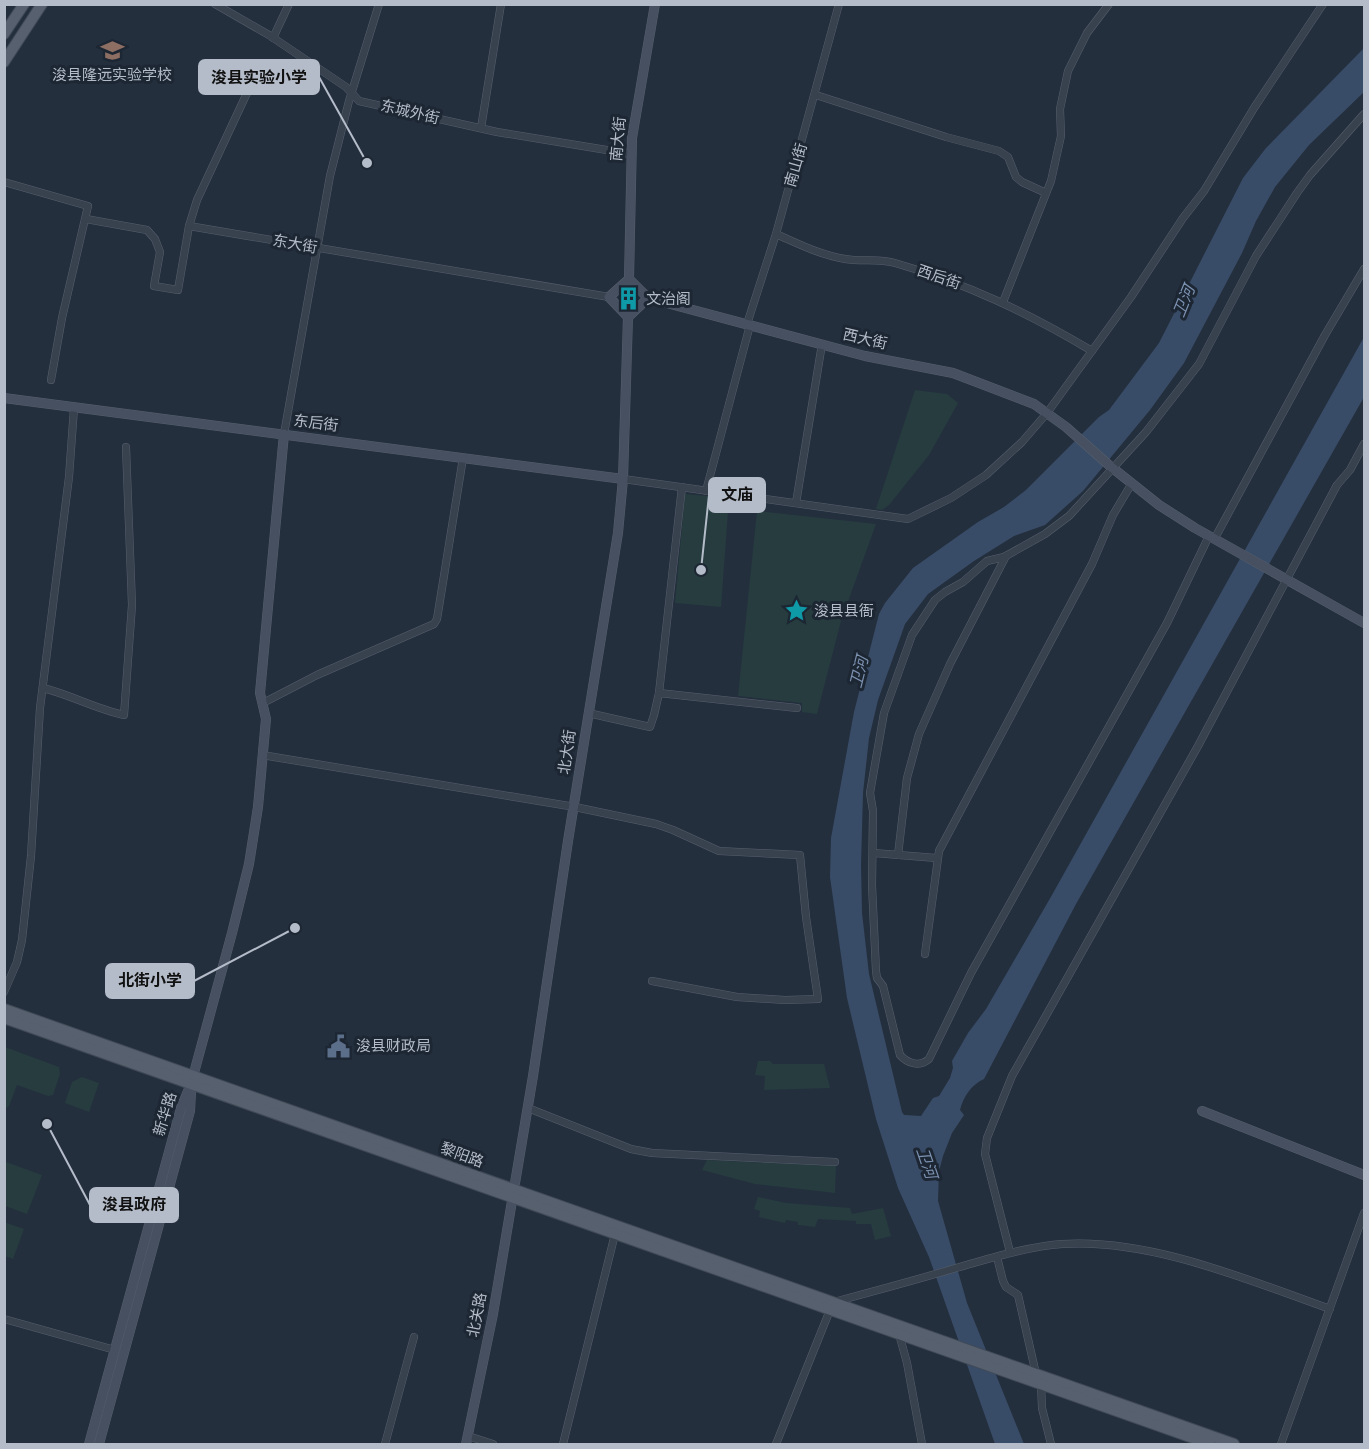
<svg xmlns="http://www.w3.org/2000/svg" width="1369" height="1449" viewBox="0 0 1369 1449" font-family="Rubik,'Noto Sans SC',sans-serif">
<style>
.green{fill:#263c3f}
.water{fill:#394c67}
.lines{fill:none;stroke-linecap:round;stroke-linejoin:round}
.street-casing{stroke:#565f6c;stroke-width:8}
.secondary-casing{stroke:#565f6c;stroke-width:10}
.primary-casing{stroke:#414a57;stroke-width:12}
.street{stroke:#38414e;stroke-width:7}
.secondary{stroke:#465061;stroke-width:9}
.primary{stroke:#56606e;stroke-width:10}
.labels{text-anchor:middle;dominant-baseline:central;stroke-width:6;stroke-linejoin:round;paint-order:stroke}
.poi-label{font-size:15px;fill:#b4bcc9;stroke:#1d2633;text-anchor:start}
.street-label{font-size:15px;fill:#b4bcc9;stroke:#1d2633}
.water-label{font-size:16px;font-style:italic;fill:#7c92b1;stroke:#1d2633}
.leader{fill:none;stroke:#b4bcc9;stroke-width:2}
.callout-dot{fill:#b4bcc9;stroke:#1d2633;stroke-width:2}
.callout{fill:#b4bcc9;stroke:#b4bcc9;stroke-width:2}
.callout-label{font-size:16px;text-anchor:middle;font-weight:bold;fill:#111}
</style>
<rect width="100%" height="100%" fill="#242f3e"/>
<g class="green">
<polygon points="915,390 947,394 958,403 929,455 889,505 882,510 876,509"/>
<polygon points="685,494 729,498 721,607 675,603"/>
<polygon points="757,511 876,524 841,621 817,714 802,712 802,703 738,696"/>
<polygon points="5,1047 59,1067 60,1074 53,1095 48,1096 17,1085 9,1106 5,1109"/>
<polygon points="758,1061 770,1061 773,1064 824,1064 830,1088 764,1090 765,1076 755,1075"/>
<polygon points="82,1077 99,1083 89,1112 65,1103 72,1082"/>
<polygon points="707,1160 836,1166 835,1193 755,1184 702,1170"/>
<polygon points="6,1162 42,1175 27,1214 5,1206"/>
<polygon points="758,1197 786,1203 850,1208 852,1214 883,1208 891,1236 875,1240 871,1224 856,1224 856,1221 818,1219 815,1227 798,1225 798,1222 786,1220 785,1223 759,1217 760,1211 754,1209"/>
<polygon points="4,1222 24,1229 13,1259 5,1256"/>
</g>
<path class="water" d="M1364 48V92L1309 145 1275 187 1256 221 1242 253 1184 363 1150 410 1083 491 1045 525 1014 536 974 561 928 594 905 624 878 700 869 738 863 793 861 865 862 913 869 974 902 1112 904 1115 921 1116 933 1098 939 1096 950 1078 953 1068 952 1061 968 1033 986 1009 1052 895 1364 337V397L1076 904 984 1079C972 1084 963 1097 960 1110L964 1115 952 1133 943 1156 939 1171 938 1201 967 1303 1024 1444H995L929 1257 898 1188 876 1119 847 998 830 877 831 838 854 712 879 614 885 603 913 568 978 522 1004 507 1026 490 1099 417 1109 410 1159 343 1243 178 1266 148Z"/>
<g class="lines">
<defs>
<g id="street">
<polyline points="215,4 269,35 346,87 359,101 497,132 631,154"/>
<polyline points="273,38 289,4"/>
<polyline points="816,95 946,137 999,151 1008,157 1016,177 1022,182 1046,193"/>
<polyline points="481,128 501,4"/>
<polyline points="4,182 88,206 62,318 51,380"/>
<polyline points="86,219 147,230 155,239 160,252 154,286 178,290 189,226 609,297"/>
<polyline points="189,226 197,200 247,93"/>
<path d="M776 234C799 244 820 255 845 259 862 262 879 258 895 263 968 284 1028 313 1092 351"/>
<polyline points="1003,302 1051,181 1061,136 1060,109 1068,71 1087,33 1109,4"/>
<polyline points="747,324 776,234 839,4"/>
<polyline points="284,434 330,176 349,101 379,4"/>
<polyline points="623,479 908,519 951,498 986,475 1022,442 1047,413 1131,297 1183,218 1204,191 1254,108 1323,4"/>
<polyline points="706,491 750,325"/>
<polyline points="796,503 822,344"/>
<path d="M1209 536 1167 623 971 973 929 1059C920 1067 908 1064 900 1055L883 986 877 978 876 971 872 885 873 811 870 793 884 713 912 635 935 600 945 592 963 582 987 561 1004 557 1045 534 1069 516 1146 432 1199 364 1256 256 1297 193 1310 175 1364 114"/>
<polyline points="1216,536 1325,335 1364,269"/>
<path d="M43 688C71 695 96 709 124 715L132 605 126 447"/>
<polyline points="659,693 682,487"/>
<polyline points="263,703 317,675 434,624 437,619 463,458"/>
<polyline points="588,713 650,727 654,715 659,693 797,708"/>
<polyline points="262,755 575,807 656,824 673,830 719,851 800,855 806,917 818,999 785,1000 737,997 652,981"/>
<polyline points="874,853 936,858"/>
<polyline points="898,855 907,778 919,734 950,664 1006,556"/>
<polyline points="925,954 939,851 1092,564 1113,515 1132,483"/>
<polyline points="4,992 17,962 22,940 31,856 40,708 69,477 74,408"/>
<polyline points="528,1108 631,1149 652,1153 835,1162"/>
<polyline points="1010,1252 985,1154 987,1138 1012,1076 1198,746 1337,485 1350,470 1364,444"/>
<polyline points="997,1257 1003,1281 1006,1287 1018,1295 1036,1374"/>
<path d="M834 1302C875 1291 916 1280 956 1268 992 1258 1025 1247 1062 1244 1150 1238 1248 1280 1330 1309"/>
<polyline points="4,1319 115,1350"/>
<polyline points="899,1334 907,1363 922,1444"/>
<polyline points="1041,1384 1042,1408 1051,1444"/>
<polyline points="468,1436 493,1444"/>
<polyline points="385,1444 414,1337"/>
<polyline points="563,1444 615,1234"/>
<polyline points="776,1444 830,1310"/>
<polyline points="1281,1444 1364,1213"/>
</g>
<g id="secondary">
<polyline points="629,279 632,138 655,4"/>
<polygon points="629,279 648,298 628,317 609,297"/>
<polyline points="648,298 865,356 953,373 1034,404 1066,427 1110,466 1159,505 1195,528 1364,623"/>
<polyline points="4,398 623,479"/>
<polyline points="1202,1111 1364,1175"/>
<polyline points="89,1444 181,1108 191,1084 232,933 249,864 258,807 266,719 260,693 284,434"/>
<polyline points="99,1444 190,1111 191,1092"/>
<polyline points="466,1444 493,1314 533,1076 568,841 618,533 623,479 628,317"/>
</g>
<g id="primary">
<polyline points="4,34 24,4"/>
<polyline points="4,62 42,4"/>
<polyline points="4,1009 1234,1444"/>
<polyline points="4,1018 1210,1444"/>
</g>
</defs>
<use href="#street" class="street-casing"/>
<use href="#secondary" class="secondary-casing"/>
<use href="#primary" class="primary-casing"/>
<use href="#street" class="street"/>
<use href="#secondary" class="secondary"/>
<use href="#primary" class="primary"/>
</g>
<defs>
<symbol id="school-bare" viewBox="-9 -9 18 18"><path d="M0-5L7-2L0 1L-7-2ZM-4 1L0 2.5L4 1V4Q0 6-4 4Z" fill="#8d6e63" stroke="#1d2633" stroke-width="2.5" paint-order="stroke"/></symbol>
<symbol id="building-bare" viewBox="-9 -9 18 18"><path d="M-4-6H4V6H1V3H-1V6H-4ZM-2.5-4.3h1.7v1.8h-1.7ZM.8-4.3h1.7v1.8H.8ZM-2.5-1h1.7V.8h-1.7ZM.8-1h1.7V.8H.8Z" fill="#0f9aa8" stroke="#1d2633" stroke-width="2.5" paint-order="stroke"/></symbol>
<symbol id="sight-bare" viewBox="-9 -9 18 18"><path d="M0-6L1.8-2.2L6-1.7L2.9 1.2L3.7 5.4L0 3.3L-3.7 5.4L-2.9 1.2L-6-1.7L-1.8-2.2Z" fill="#0f9aa8" stroke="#1d2633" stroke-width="2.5" paint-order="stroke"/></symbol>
<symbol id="civic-bare" viewBox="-9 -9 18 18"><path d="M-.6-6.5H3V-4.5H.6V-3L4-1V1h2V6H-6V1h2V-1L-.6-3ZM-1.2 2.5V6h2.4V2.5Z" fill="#5c6f8a" stroke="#1d2633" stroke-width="2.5" paint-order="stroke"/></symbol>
</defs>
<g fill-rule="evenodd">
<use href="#school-bare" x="96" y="34" width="33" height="33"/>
<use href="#building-bare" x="612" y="282" width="33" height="33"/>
<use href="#sight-bare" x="780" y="594" width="33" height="33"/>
<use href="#civic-bare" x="322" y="1030" width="33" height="33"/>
</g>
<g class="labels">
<g class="poi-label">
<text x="112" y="75" text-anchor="middle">浚县隆远实验学校</text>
<text x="646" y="299">文治阁</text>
<text x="814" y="611">浚县县衙</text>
<text x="356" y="1046">浚县财政局</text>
</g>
<g class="street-label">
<text transform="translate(410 112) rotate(13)">东城外街</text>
<text transform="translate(618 139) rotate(-85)">南大街</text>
<text transform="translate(796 165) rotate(-74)">南山街</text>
<text transform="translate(295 244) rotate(10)">东大街</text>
<text transform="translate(939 277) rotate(19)">西后街</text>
<text transform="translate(865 339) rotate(13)">西大街</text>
<text transform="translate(316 423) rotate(7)">东后街</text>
<text transform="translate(567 752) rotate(-82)">北大街</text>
<text transform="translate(165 1114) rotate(-73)">新华路</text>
<text transform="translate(462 1155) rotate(20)">黎阳路</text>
<text transform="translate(477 1315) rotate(-79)">北关路</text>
</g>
<g class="water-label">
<text transform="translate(1184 301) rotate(-68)">卫河</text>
<text transform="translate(859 672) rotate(-76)">卫河</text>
<text transform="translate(927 1163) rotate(71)">卫河</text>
</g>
</g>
<path class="leader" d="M367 163L319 77M701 570L709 495M295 928L194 981M47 1124L90 1205"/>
<g class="callout-dot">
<circle cx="367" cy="163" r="6"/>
<circle cx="701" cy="570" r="6"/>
<circle cx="295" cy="928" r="6"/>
<circle cx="47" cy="1124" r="6"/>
</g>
<g class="callout">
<rect x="199" y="60" width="120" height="34" rx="6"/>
<rect x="709" y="478" width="56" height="34" rx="6"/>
<rect x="106" y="964" width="88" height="34" rx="6"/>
<rect x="90" y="1188" width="88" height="34" rx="6"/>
</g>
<g class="callout-label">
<text x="259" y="83">浚县实验小学</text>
<text x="737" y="500">文庙</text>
<text x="150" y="986">北街小学</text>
<text x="134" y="1210">浚县政府</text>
</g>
<rect width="1369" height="1449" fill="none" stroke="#b4bcc9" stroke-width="12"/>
</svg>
